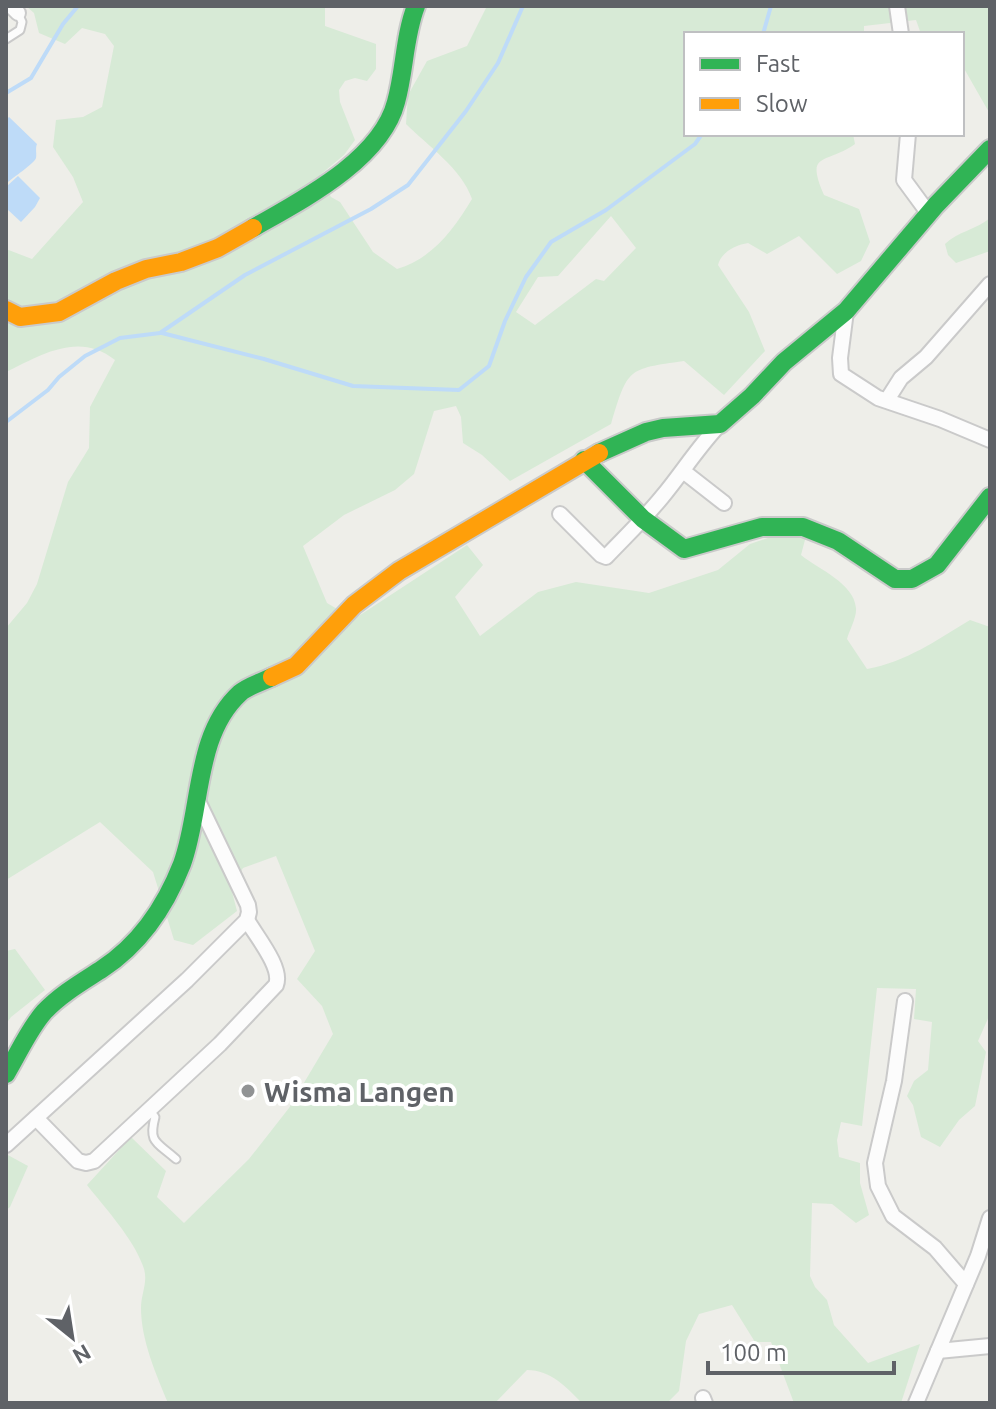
<svg xmlns="http://www.w3.org/2000/svg" width="996" height="1409" viewBox="0 0 996 1409" font-family="Ubuntu,sans-serif">
<style>
.green{fill:#d7ead6;fill-rule:evenodd}
.water{fill:#bedbf8}
.lines{fill:none;stroke-linecap:round;stroke-linejoin:round}
.stream{stroke:#bedbf8;stroke-width:4}
.lane-casing{stroke:#cacaca;stroke-width:11}
.street-casing{stroke:#cacaca;stroke-width:18}
.fast-casing{stroke:#cacaca;stroke-width:22}
.slow-casing{stroke:#cacaca;stroke-width:22}
.lane{stroke:#fcfcfc;stroke-width:7}
.street{stroke:#fcfcfc;stroke-width:14}
.fast{stroke:#30b455;stroke-width:18}
.slow{stroke:#ff9f0a;stroke-width:18}
.poi-dot{fill:#919394;stroke:#fff;stroke-width:3}
.labels{text-anchor:middle;dominant-baseline:central;stroke-width:8;stroke-linejoin:round;paint-order:stroke}
.poi-label{font-size:28px;font-weight:bold;fill:#5f6267;stroke:#fff;text-anchor:start}
</style>
<rect width="100%" height="100%" fill="#eeeee9"/>
<g class="green">
<path d="M26 6H325V26L376 44V69L367 81 355 78 345 81 339 90 340 102 355 140 344 155 320 175 331 197 340 202 373 252 397 269C432 259 454 229 472 199 462 169 427 145 406 124L408 95 427 61 467 46 487 6H990V114L962 65V34H921L916 20 864 26V34H686V134H853L855 144C825 165 805 151 824 195L859 209 870 242 861 261 837 274 799 236 767 254 748 243C736 245 721 252 718 265L749 312 765 351 724 395 684 361C627 369 628 368 611 424L510 481 482 455 463 443 461 417 456 406 434 411 414 474 395 490 344 515 303 546 327 603 354 619 467 545 483 565 455 597 480 636 538 592 576 582 649 593 718 570 750 544 783 533 806 536 801 555C818 569 854 583 856 608 857 617 849 631 847 639L867 669C906 662 937 640 970 620L990 627V1014L978 1041 986 1052 975 1106 959 1120 940 1147 921 1137 913 1105 907 1096 914 1081 928 1070 932 1022 914 1019 916 989 877 988 862 1126 841 1122 837 1140 839 1157 860 1163V1183L869 1215 856 1223 832 1204 812 1203 810 1276 815 1287 827 1300 834 1325 868 1363 920 1344 901 1403H794L771 1342H755L732 1305 699 1314 686 1341 679 1391 667 1403H582C566 1387 551 1370 527 1370L495 1403H168C156 1374 141 1340 141 1308 141 1293 149 1281 143 1266 133 1238 105 1208 87 1185L131 1137 166 1171 157 1197 184 1223 249 1159 289 1108 333 1034 322 1006 297 979 315 951 276 856 243 868 231 888 237 911 193 945 174 940 153 872 100 822 6 880V628L27 603 37 584 68 482 89 448 90 407 115 360C79 331 41 355 6 372V249L32 259 83 202 73 177 53 147 56 120 83 117 102 107 114 46 105 34 82 28 65 44 39 33 34 13ZM611 216 636 248 604 281 596 279 535 325 516 312 538 277 558 276Z"/>
<path d="M990 218V251L956 263 948 255 945 244C958 231 976 230 990 218Z"/>
<polygon points="15,949 45,990 11,1017 6,1024 6,951"/>
<polygon points="6,1154 28,1166 10,1207 6,1210"/>
</g>
<g class="water">
<path d="M9 117 37 144C35 149 37 153 36 158 35 163 12 178 6 184V120Z"/>
<polygon points="18,176 40,198 35,207 21,222 6,208 6,187"/>
</g>
<g class="lines">
<g class="stream">
<polyline points="763,34 771,6"/>
<polyline points="6,93 31,78 63,24 78,6"/>
<polyline points="162,333 264,359 353,386 459,390 489,366 505,321 526,277 551,242 606,210 695,144 702,134"/>
<polyline points="6,422 48,390 59,377 85,356 120,338 160,333 245,275 371,209 408,185 466,111 498,63 523,6"/>
</g>
<defs>
<g id="lane">
<polyline points="6,39 20,30 22,22 18,13"/>
<path d="M149 1109 155 1117C148 1143 157 1142 176 1159"/>
</g>
<g id="street">
<polyline points="11,6 18,13"/>
<polyline points="897,6 901,34"/>
<polyline points="908,134 904,180 929,214"/>
<polyline points="846,311 840,358 841,374 878,398 940,419 990,440"/>
<polyline points="887,400 901,378 926,357 990,284"/>
<polyline points="683,471 724,503"/>
<path d="M560 514 601 555 606 557C625 537 645 518 662 497 682 473 698 447 720 424"/>
<polyline points="905,1001 894,1081 875,1163 878,1186 893,1216 935,1248 966,1284"/>
<path d="M36 1118 78 1161 86 1163 94 1161 220 1044 276 985C283 968 256 936 247 920"/>
<polyline points="6,1145 187,980 247,920 249,912 248,905 197,799"/>
<polyline points="938,1351 990,1346"/>
<polyline points="703,1398 705,1403"/>
<polyline points="916,1403 978,1256 990,1218"/>
</g>
<g id="fast">
<path d="M253 228C302 200 381 160 396 102 405 70 404 37 416 6"/>
<polyline points="599,453 646,432 663,428 720,424 752,396 784,362 846,311 936,205 990,149"/>
<polyline points="584,460 643,519 684,549 762,527 803,527 838,541 895,579 912,579 937,565 990,497"/>
<path d="M6 1074C18 1054 29 1029 44 1012 61 994 82 982 102 969 140 944 166 905 182 864 202 810 194 735 240 693 248 686 262 682 272 677"/>
</g>
<g id="slow">
<polyline points="6,310 20,317 59,312 116,281 146,269 181,262 218,248 253,228"/>
<polyline points="272,677 296,666 354,605 399,571 599,453"/>
</g>
</defs>
<use href="#lane" class="lane-casing"/>
<use href="#street" class="street-casing"/>
<use href="#fast" class="fast-casing"/>
<use href="#slow" class="slow-casing"/>
<use href="#lane" class="lane"/>
<use href="#street" class="street"/>
<use href="#fast" class="fast"/>
<use href="#slow" class="slow"/>
</g>
<circle class="poi-dot" cx="248" cy="1091" r="8"/>
<g class="labels">
<g class="poi-label">
<text x="264" y="1091">Wisma Langen</text>
</g>
</g>
<rect width="996" height="1409" fill="none" stroke="#5f6267" stroke-width="16"/>
<rect x="684" y="32" width="280" height="104" fill="#ffffff" stroke="#bfc0c2" stroke-width="2"/>
<rect x="700" y="58" width="40" height="12" fill="#30b455" stroke="#bfc0c2" stroke-width="2"/>
<text x="756" y="72" font-size="24" fill="#5f6267">Fast</text>
<rect x="700" y="98" width="40" height="12" fill="#ff9f0a" stroke="#bfc0c2" stroke-width="2"/>
<text x="756" y="112" font-size="24" fill="#5f6267">Slow</text>
<g transform="translate(72 1337) rotate(150)" stroke="#ffffff" stroke-width="6" paint-order="stroke">
<path d="M0-6L14 30L0 20L-14 30Z" fill="#5f6267"/>
<text y="-12" font-size="22" font-weight="bold" text-anchor="middle" fill="#5f6267">N</text>
</g>
<path d="M708 1361v12h186v-12" fill="none" stroke="#5f6267" stroke-width="4"/>
<text x="720" y="1361" font-size="24" fill="#5f6267" stroke="#ffffff" stroke-width="6" paint-order="stroke">100 m</text>
</svg>
